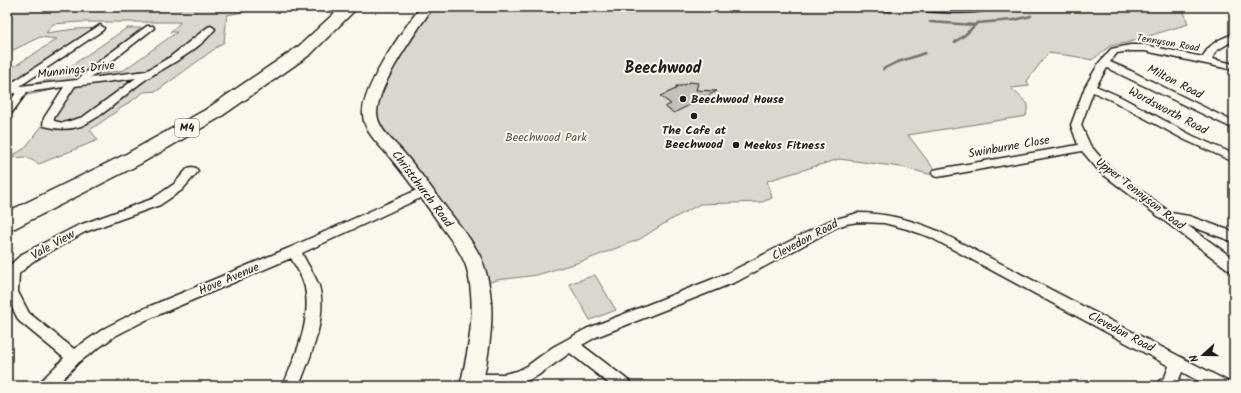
<svg xmlns="http://www.w3.org/2000/svg" width="1241" height="393" viewBox="0 0 1241 393" font-family="Kalam,sans-serif">
<style>
.green{fill:#dad7ce;stroke:#7b7a75;fill-rule:evenodd}
.lines{fill:none;stroke-linecap:round;stroke-linejoin:round}
.stream{stroke:#74726e;stroke-width:2.5}
.building{fill:#c3c0b8;stroke:#1c1c1c}
.street-casing{stroke:#1c1c1c;stroke-width:3}
.secondary-casing{stroke:#1c1c1c;stroke-width:3}
.highway-casing{stroke:#1c1c1c;stroke-width:3}
.street{fill:#fbf7ec;fill-rule:evenodd}
.secondary{fill:#fbf7ec;fill-rule:evenodd}
.highway{fill:#fbf7ec;fill-rule:evenodd}
.poi-dot{fill:#1c1c1c;stroke:#fbf7ec;stroke-width:1.5}
.labels{text-anchor:middle;dominant-baseline:central;stroke-width:4;stroke-linejoin:round;paint-order:stroke}
.far-street-label{font-size:10px;fill:#1c1c1c;stroke:#fbf7ec}
.shield{fill:#fbf7ec;stroke:#5f5e5a;stroke-width:1}
.shield-label{font-size:11px;font-weight:bold;fill:#1c1c1c}
.street-label{font-size:12px;fill:#1c1c1c;stroke:#fbf7ec}
.poi-label{font-size:12px;font-weight:bold;fill:#1c1c1c;stroke:#fbf7ec;text-anchor:start}
.park-label{font-size:12px;fill:#555451;stroke:#fbf7ec}
.district-label{font-size:16px;font-weight:bold;fill:#1c1c1c;stroke:#fbf7ec}
</style>
<rect width="100%" height="100%" fill="#fbf7ec"/>
<filter id="ink" filterUnits="userSpaceOnUse"><feTurbulence type="fractalNoise" baseFrequency=".025" numOctaves="2"/><feDisplacementMap in="SourceGraphic" scale="8" xChannelSelector="R" yChannelSelector="G"/><feConvolveMatrix kernelMatrix="1 2 1 2 8 2 1 2 1" color-interpolation-filters="sRGB"/></filter>
<g filter="url(#ink)">
<g class="green">
<path d="M7 7H270L227 15 224 42 157 91 144 92 90 130 98 140 39 164 26 157 7 158 24 149 42 126 48 120 68 87 7 99V71L57 39 40 37 7 53ZM80 22H180V23L170 32H177L124 70 87 76 150 28H127L50 80 14 87 100 28 75 29 46 33 53 24Z"/>
<polygon points="427,7 1186,7 1183,8 1188,24 1126,43 1110,46 1092,60 1073,56 1048,53 1027,81 1029,86 1011,88 1028,104 1026,116 908,135 940,177 901,167 839,159 767,181 772,198 762,202 700,204 665,223 640,239 586,260 537,275 497,280 480,285 476,268 382,138 372,100"/>
<polygon points="595,275 616,310 590,320 569,284"/>
</g>
<g class="lines">
<g class="stream">
<polyline points="872,7 891,12"/>
<polyline points="617,10 649,7"/>
<polyline points="930,22 975,25"/>
<polyline points="955,42 965,35 977,23 1014,20 1031,16"/>
<polyline points="883,69 895,63 925,53"/>
</g>
</g>
<polygon class="building" points="690,82 698,83 696,90 717,91 674,113 665,107 671,104 660,96 676,89 676,86 681,86"/>
<g class="lines">
<defs>
<g id="street">
<path d="M100 25 104 28 103 30 20 86 77 80 94 65 147 26H153L154 28 90 78 146 71 170 57 208 27 211 26 215 29C199 50 173 63 151 76 127 91 107 115 81 126 69 130 56 129 44 126L43 124 44 118 64 87 27 92 11 114 7 115V105L16 93 7 94V86ZM136 78 83 117 63 123 54 121V118L75 86Z"/>
<path d="M1234 34V40L1216 51 1212 59 1234 64V70L1145 51H1130L1117 53 1110 62 1131 71 1234 122V129L1107 68 1096 86 1121 97 1193 136 1234 154V162L1185 140 1113 101 1093 92 1081 125 1090 145 1108 166 1171 213 1189 216 1234 232V242L1187 225 1234 259V271L1229 270 1100 172 1082 151 938 177 934 176 932 173 934 170 938 169 1078 145 1071 125 1085 87 1099 63 1111 49 1130 45H1145L1203 57C1208 44 1221 38 1234 34Z"/>
<path d="M192 167 196 168 198 171 196 174 182 190 160 205 85 232 32 262 19 274 18 292 29 313 74 349 105 328 136 312 289 248 421 188 425 187 429 188 431 191 429 194 302 253C307 264 315 275 319 286 328 316 310 358 299 386H283C295 357 312 320 305 288 303 277 296 267 291 258L146 320 115 336 79 362 56 386H38L41 381 64 358 19 321 7 298V268L22 254 77 226 152 199 174 184 188 168Z"/>
<path d="M858 213C886 213 912 220 938 231L1227 381 1230 386H1207L1182 372 1176 386H1156L1159 381 1165 377 1169 366 930 237 907 229 884 223 858 222 846 224 837 227 738 281 596 337 582 345 629 381 632 386H612L570 353 537 376 519 384 511 386H467L464 381 467 376 472 374H504L517 371 527 366 553 347 586 329 728 273 829 221Z"/>
</g>
<g id="secondary">
<path d="M421 7H433C417 31 377 85 377 113 378 130 394 141 404 153 420 172 435 193 450 213 463 230 479 248 485 269 497 306 490 349 482 386H460C469 349 477 307 467 269 462 252 449 238 439 223 424 202 409 180 392 160 382 147 364 133 363 115 361 88 404 28 421 7Z"/>
<path d="M917 7H989L987 10C966 15 944 12 923 11L919 10Z"/>
</g>
<polygon id="highway" points="341,7 358,7 311,54 219,118 140,164 15,228 7,230 7,212 126,154 205,110 299,46"/>
</defs>
<use href="#street" class="street-casing"/>
<use href="#secondary" class="secondary-casing"/>
<use href="#highway" class="highway-casing"/>
<use href="#street" class="street"/>
<use href="#secondary" class="secondary"/>
<use href="#highway" class="highway"/>
</g>
</g>
<g class="poi-dot">
<circle cx="683" cy="99" r="4"/>
<circle cx="694" cy="116" r="4"/>
<circle cx="736" cy="145" r="4"/>
</g>
<g class="labels">
<g class="far-street-label">
<text transform="translate(1168 43) rotate(10)">Tennyson Road</text>
</g>
<rect class="shield" x="175" y="119" width="24" height="18" rx="3"/>
<g class="shield-label">
<text x="187" y="128">M4</text>
</g>
<g class="street-label">
<text transform="translate(76 70) rotate(-7)">Munnings Drive</text>
<text transform="translate(1175 82) rotate(27)">Milton Road</text>
<text transform="translate(1168 111) rotate(28)">Wordsworth Road</text>
<text transform="translate(1009 147) rotate(-10)">Swinburne Close</text>
<text transform="translate(422 189) rotate(53)">Christchurch Road</text>
<text transform="translate(1140 194) rotate(38)">Upper Tennyson Road</text>
<text transform="translate(805 240) rotate(-28)">Clevedon Road</text>
<text transform="translate(53 245) rotate(-29)">Vale View</text>
<text transform="translate(229 279) rotate(-23)">Hove Avenue</text>
<text transform="translate(1121 332) rotate(28)">Clevedon Road</text>
</g>
<g class="poi-label">
<text x="691" y="99">Beechwood House</text>
<text x="694" y="130" text-anchor="middle">The Cafe at<tspan x="694" dy="14">Beechwood</tspan></text>
<text x="744" y="145">Meekos Fitness</text>
</g>
<g class="park-label">
<text x="546" y="137">Beechwood Park</text>
</g>
<g class="district-label">
<text x="663" y="68">Beechwood</text>
</g>
</g>
<rect width="1241" height="393" fill="none" stroke="#fbf7ec" stroke-width="24"/>
<rect x="12" y="12" width="1217" height="369" fill="none" stroke="#1c1c1c" stroke-width="1.5" filter="url(#ink)"/>
<g transform="translate(1203 355) rotate(249)" stroke="#fbf7ec" stroke-width="3" paint-order="stroke">
<path d="M0-3L7 15L0 10L-7 15Z" fill="#1c1c1c"/>
<text y="-6" font-size="11" font-weight="bold" text-anchor="middle" fill="#1c1c1c">N</text>
</g>
</svg>
